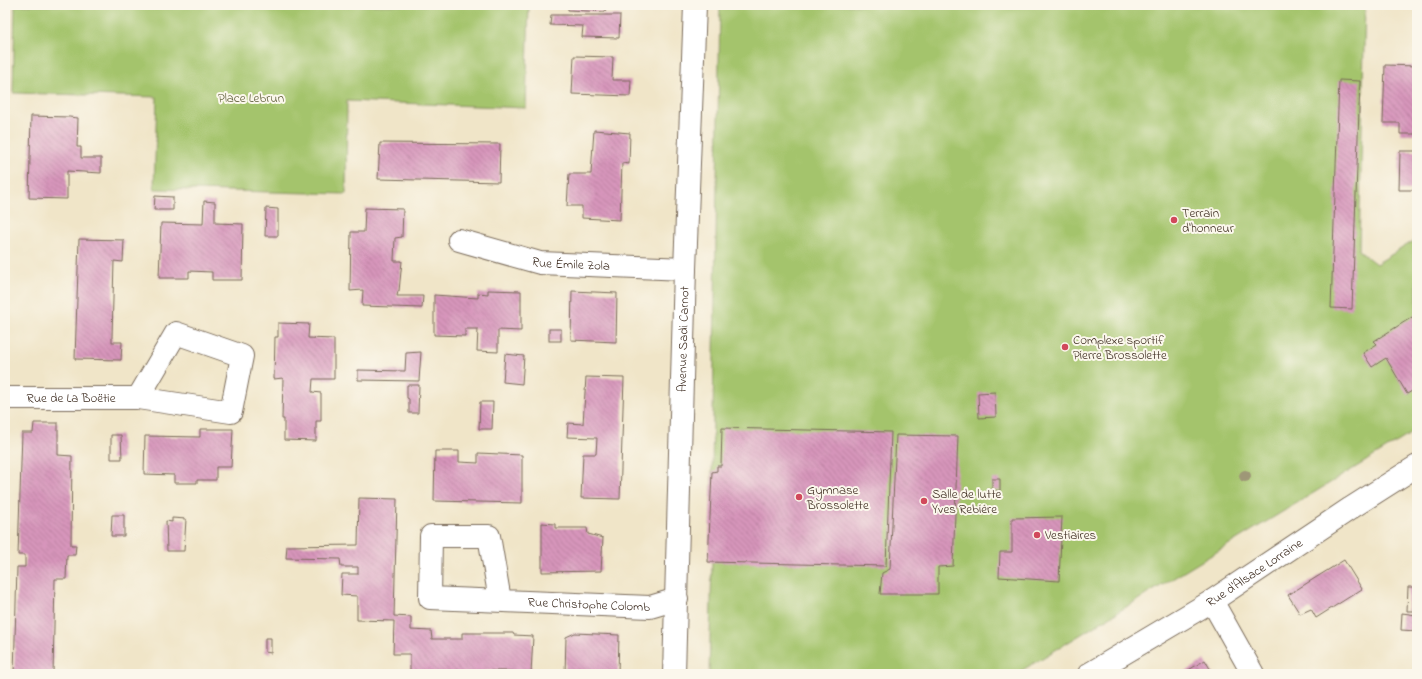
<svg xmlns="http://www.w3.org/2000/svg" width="1422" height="679" viewBox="0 0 1422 679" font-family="'Indie Flower',sans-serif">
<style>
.green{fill:#a4c46c;stroke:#707745}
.building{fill:url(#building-back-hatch)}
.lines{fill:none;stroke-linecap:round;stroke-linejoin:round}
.minor-casing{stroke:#7a6b5a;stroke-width:24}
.minor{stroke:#fff;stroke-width:22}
.tree{fill:#9e9777}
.poi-dot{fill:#d1495b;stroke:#fbf7ec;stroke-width:1.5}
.labels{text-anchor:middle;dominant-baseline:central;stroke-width:4;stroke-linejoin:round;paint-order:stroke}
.park-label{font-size:13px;fill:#5a5835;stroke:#fbf7ec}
.poi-label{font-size:13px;fill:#3b2a1e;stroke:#fbf7ec;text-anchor:start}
.street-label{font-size:13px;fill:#3b2a1e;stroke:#fbf7ec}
</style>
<defs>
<pattern id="building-back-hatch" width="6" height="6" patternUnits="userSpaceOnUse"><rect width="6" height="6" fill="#d795bb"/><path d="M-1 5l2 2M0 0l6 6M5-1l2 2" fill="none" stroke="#b07a97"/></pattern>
</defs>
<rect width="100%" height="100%" fill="#fbf7ec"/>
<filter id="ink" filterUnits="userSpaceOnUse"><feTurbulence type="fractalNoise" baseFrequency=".025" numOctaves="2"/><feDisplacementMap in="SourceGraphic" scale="8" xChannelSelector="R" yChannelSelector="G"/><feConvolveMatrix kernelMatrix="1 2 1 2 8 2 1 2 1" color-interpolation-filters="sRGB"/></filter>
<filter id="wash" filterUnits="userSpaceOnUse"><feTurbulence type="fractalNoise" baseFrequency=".012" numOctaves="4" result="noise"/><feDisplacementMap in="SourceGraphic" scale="16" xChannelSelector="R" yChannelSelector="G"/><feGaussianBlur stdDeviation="0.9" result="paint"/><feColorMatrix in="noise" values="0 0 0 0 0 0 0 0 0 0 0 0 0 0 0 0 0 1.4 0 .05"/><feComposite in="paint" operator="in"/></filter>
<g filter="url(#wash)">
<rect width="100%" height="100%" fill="#f0e5c8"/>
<g class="green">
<polygon points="15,5 529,5 526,108 347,101 346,194 154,189 157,97 13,93"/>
<polygon points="720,5 1365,5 1359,251 1376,264 1417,239 1417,430 1016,674 709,674 712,562 712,472"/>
</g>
<g id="blocks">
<g class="building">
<polygon points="568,5 606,5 605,12 568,10"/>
<polygon points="551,15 620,15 619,38 582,37 583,26 550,25"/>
<polygon points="574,56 613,57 612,80 631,80 630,96 572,94"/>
<polygon points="1385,65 1417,66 1416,134 1400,134 1400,123 1383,123"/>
<polygon points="1339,80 1360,81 1352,309 1331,308"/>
<polygon points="31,116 69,117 78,118 77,147 81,147 81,158 101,158 101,173 67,171 67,199 29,198"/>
<polygon points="594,130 630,133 629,164 622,163 620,220 582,218 582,206 567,206 569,174 591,174"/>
<polygon points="380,143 500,144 499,182 378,179"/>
<polygon points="1400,151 1417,151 1417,190 1399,190"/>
<polygon points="155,196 173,197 173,210 154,210"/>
<polygon points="204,201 215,202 215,223 243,224 242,280 212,280 212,272 189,271 189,278 159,278 161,223 203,224"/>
<polygon points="266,208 278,209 278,236 265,236"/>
<polygon points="365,208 403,209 402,237 395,238 394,261 402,261 399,291 398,291 397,296 423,296 422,308 362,306 363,290 350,291 351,232 364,232"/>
<polygon points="79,239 124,240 123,262 114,261 112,336 112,342 122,342 121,360 75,359"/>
<polygon points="488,290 521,291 521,331 498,330 498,352 477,351 478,329 465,329 465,336 434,335 434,295 478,298 478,293 488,294"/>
<polygon points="572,291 617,293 616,342 571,340"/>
<polygon points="1417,314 1417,388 1407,394 1386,358 1372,367 1363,353 1377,344 1374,341"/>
<polygon points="278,323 309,324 308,338 334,339 334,379 313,379 312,392 321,393 321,421 316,421 316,441 284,440 284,419 282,419 283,378 274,379 275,337 278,337"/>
<rect x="549" y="329" width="12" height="12"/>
<polygon points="421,352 419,381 358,380 358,370 405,371 406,353"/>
<polygon points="505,354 524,356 522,384 503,382"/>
<polygon points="586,377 624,378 620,499 581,498 583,454 596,454 597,438 567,437 568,423 583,424"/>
<polygon points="407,385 419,385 418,413 409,413 409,399 407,398"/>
<polygon points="995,392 996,417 979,418 978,393"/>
<polygon points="480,402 493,402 492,429 479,429"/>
<polygon points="34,423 58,423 58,455 72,456 71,545 76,545 75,555 67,555 66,579 55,579 53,674 14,674 17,567 25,567 25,555 18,555 22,433 33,433"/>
<polygon points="722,428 891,432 886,566 708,562 712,472 717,471 717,466 721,466"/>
<polygon points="200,429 233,429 231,467 216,467 216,480 197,480 197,483 174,483 174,475 144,474 145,436 200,437"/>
<polygon points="111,435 121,435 122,459 111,459"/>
<polygon points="896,435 958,436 953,566 938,567 938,594 880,594 882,573 890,569"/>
<polygon points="435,451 459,451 459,462 478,463 478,453 522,455 522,503 434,501"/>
<polygon points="992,479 1000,479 1000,491 992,490"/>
<polygon points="359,498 397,499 394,616 411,617 411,630 431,631 432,639 462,639 462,633 513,633 514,635 533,636 531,674 513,674 513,671 485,671 484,674 410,674 410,654 393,654 394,621 357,620 357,596 341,595 342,574 358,574 358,567 341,567 340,559 286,558 287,546 358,545"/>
<polygon points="112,515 124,515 124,536 111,536"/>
<polygon points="1062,517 1059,581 999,577 1000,552 1012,552 1012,518"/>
<polygon points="172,518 186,519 184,551 167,551 166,521 172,522"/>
<polygon points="542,523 555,524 555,528 587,528 588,534 603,538 601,571 542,572"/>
<polygon points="1344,560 1362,589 1316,618 1311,609 1300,614 1288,595"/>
<polygon points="1408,587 1417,587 1417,611 1407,611"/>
<polygon points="1402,613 1417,615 1417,631 1401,630"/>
<polygon points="575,633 619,635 618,674 565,674 566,637"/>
<polygon points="265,638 271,638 271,653 265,652"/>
<polygon points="1205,660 1213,674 1182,674"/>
</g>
</g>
</g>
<g filter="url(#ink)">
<use href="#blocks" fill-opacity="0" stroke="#7a6b5a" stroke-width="1"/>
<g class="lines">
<defs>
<g id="minor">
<path id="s1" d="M459 240 540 263 685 269"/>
<path id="s2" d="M5 398H138L231 412 242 356 176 333 138 398"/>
<path id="s3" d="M500 600 489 536H431L430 598 650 607 677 599"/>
<polyline points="1212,601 1253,674"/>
<path id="s4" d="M674 674 685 269 695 5"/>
<path id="s5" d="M1089 674 1212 601 1351 508 1417 466"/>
</g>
</defs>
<use href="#minor" class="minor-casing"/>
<use href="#minor" class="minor"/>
</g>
<circle class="tree" cx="1245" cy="476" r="6"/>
</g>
<g class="poi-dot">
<circle cx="1174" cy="220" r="4"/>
<circle cx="1065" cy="347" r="4"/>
<circle cx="799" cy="497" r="4"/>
<circle cx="924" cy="501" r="4"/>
<circle cx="1037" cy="535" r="4"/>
</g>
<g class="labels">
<g class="park-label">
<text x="251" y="98">Place Lebrun</text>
</g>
<g class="poi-label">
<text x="1182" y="213">Terrain<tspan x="1182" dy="15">d'honneur</tspan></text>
<text x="1073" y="340">Complexe sportif<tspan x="1073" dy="15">Pierre Brossolette</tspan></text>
<text x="807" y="490">Gymnase<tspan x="807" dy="15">Brossolette</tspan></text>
<text x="932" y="494">Salle de lutte<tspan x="932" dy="15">Yves Rebière</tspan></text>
<text x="1045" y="535">Vestiaires</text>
</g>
<g class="street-label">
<text stroke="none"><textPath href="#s1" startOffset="115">Rue Émile Zola</textPath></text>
<text stroke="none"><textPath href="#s4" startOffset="335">Avenue Sadi Carnot</textPath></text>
<text stroke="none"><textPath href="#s2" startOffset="66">Rue de La Boëtie</textPath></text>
<text stroke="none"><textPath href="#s5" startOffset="194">Rue d'Alsace Lorraine</textPath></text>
<text stroke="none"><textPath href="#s3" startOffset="344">Rue Christophe Colomb</textPath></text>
</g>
</g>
<rect width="1422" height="679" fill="none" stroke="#fbf7ec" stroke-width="20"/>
</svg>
